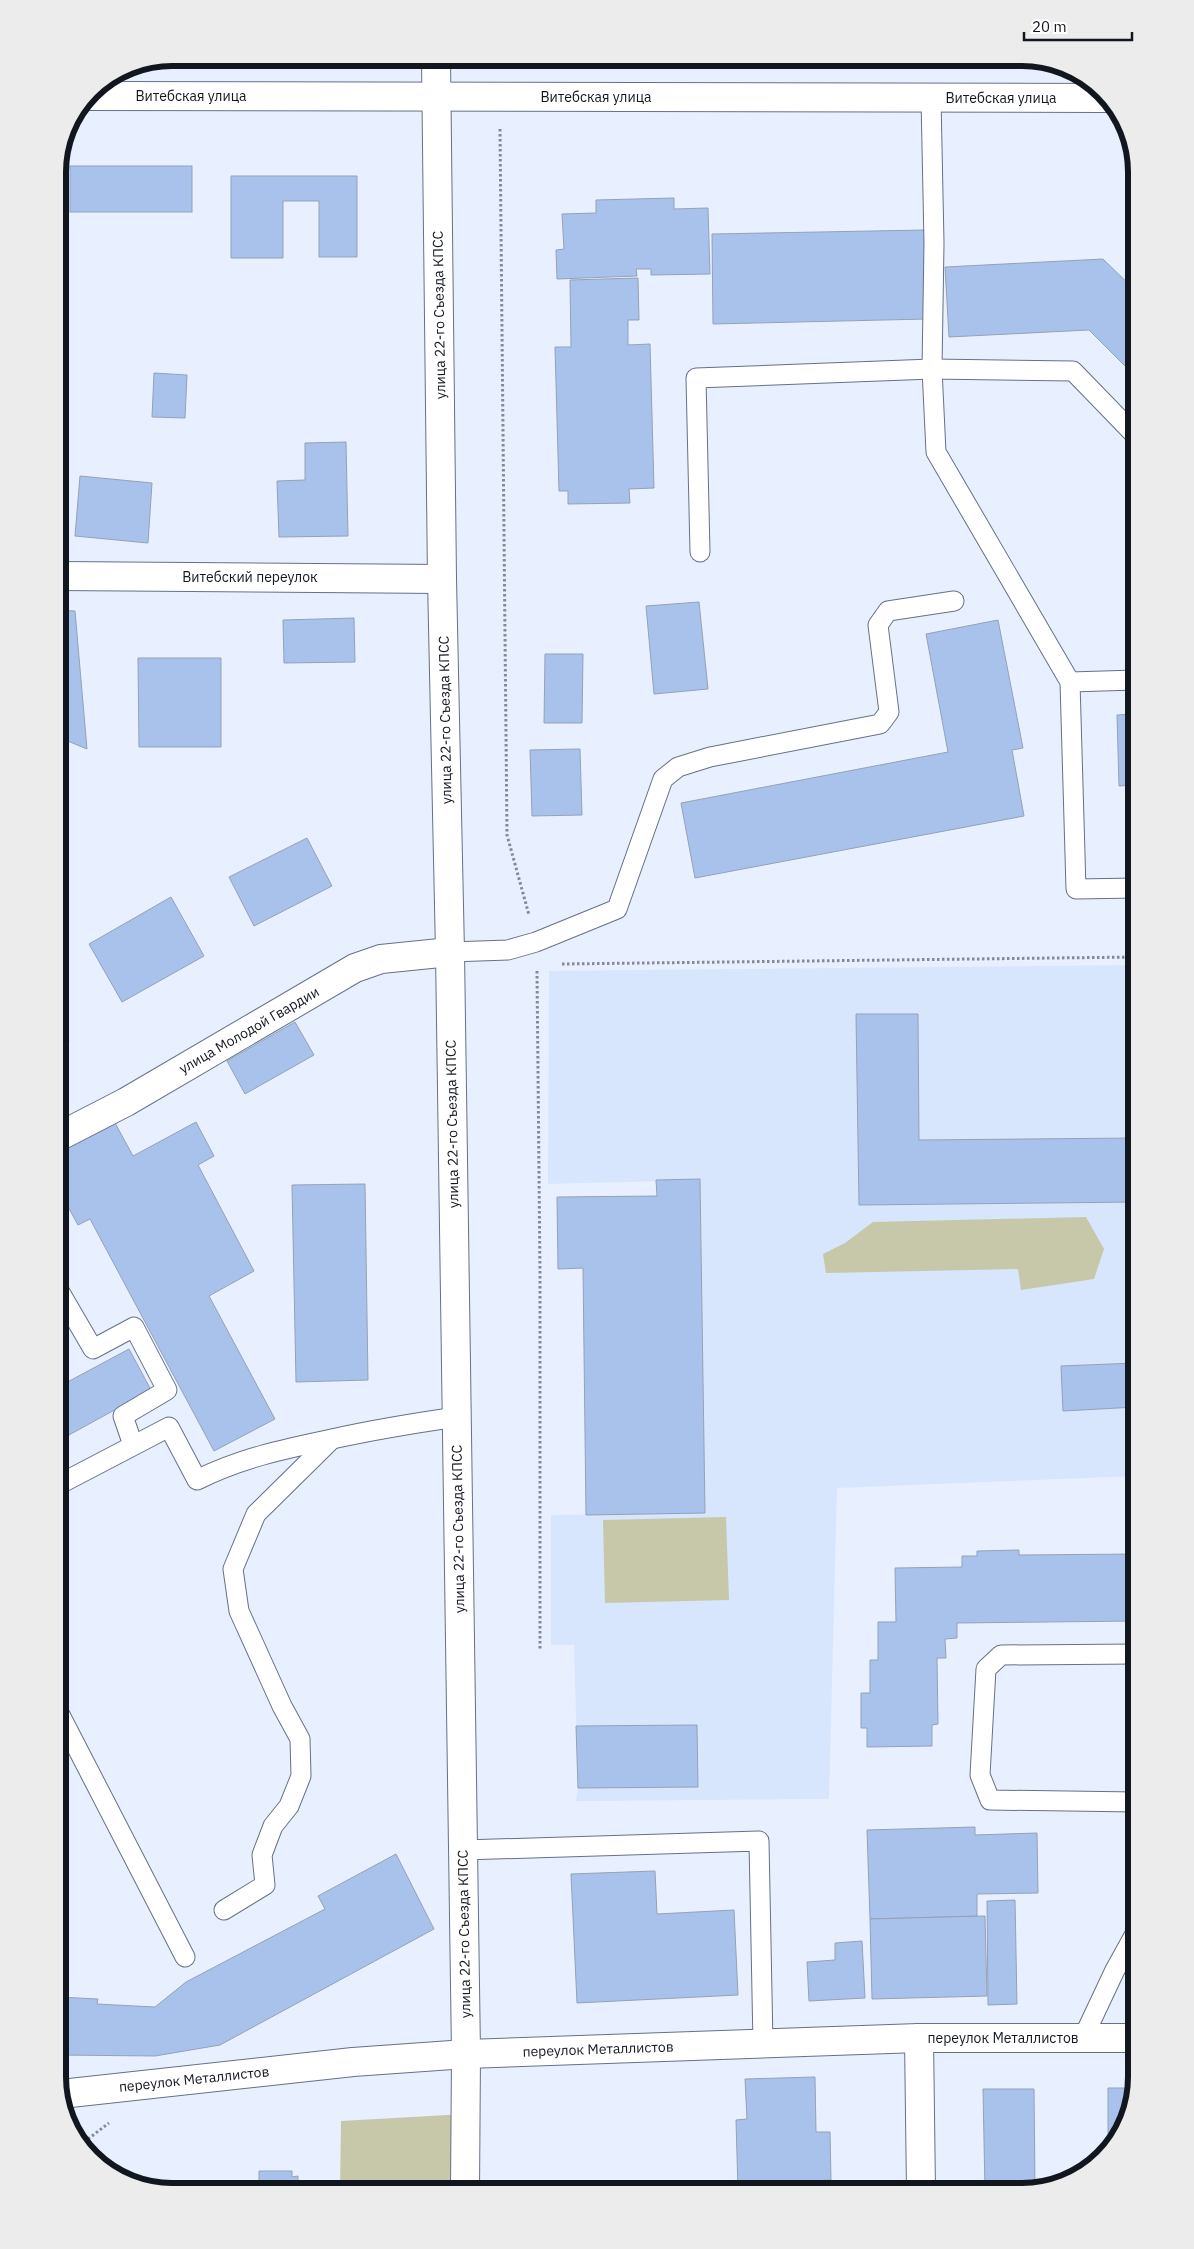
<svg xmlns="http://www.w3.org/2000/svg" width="1194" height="2249" viewBox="0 0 1194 2249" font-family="'IBM Plex Sans',sans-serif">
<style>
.built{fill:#d7e5fd}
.green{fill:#c6c8a9}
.building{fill:#a9c2ec;stroke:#94a1b7}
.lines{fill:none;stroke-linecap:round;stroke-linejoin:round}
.lane-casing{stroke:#657186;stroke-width:21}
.street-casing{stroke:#657186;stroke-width:30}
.primary-casing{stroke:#657186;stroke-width:30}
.path{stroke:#838995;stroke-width:3;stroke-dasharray:2.5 2.5;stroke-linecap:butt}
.lane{stroke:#fff;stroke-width:19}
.street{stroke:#fff;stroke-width:28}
.primary{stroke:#fff;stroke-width:28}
.labels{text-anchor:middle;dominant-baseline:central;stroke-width:4;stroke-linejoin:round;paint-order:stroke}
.street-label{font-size:14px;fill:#12161e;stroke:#fff}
.rim{fill:none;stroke:#12161e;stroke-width:6}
</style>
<rect width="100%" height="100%" fill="#e8f0ff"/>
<polygon class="built" points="1136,965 1136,1476 837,1488 829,1799 576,1801 578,1788 574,1645 551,1645 551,1515 705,1513 700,1180 548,1184 549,971"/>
<g class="green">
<polygon points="1086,1217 1104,1249 1094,1279 1021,1290 1018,1269 826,1273 823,1254 845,1243 873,1222"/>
<polygon points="726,1517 729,1600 605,1603 603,1520"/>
<polygon points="465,2114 464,2191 340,2191 341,2121"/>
</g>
<g class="building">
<rect x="70" y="166" width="122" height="46"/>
<polygon points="231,176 357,176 357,257 319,257 319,201 283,201 283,258 231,258"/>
<polygon points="674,198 674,209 708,208 710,274 651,275 651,269 636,269 637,276 557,279 556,250 564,249 562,214 596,213 596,200"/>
<polygon points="925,230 927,319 713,324 712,234"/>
<polygon points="1103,259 1136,291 1136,377 1089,330 949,337 945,267"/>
<polygon points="638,278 639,320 628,320 628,345 650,344 654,488 629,489 630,503 568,504 568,491 559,491 555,347 571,347 570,280"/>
<polygon points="154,373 187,375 185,418 152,417"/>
<polygon points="346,442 348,536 279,537 277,481 305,480 305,443"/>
<polygon points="80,476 152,483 148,543 75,536"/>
<polygon points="699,602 708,689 654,694 646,606"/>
<polygon points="59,610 75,611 87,749 58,737"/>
<polygon points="354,618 355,662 284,663 283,620"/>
<polygon points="998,620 1023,748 1012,750 1024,816 695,878 681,803 948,752 926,634"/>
<polygon points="545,654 583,654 582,723 544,723"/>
<polygon points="138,658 221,658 221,747 139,747"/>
<polygon points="1136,714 1136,785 1119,786 1117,715"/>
<polygon points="580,749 582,815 532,816 530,750"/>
<polygon points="307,838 332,886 254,926 229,877"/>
<polygon points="171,897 204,956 122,1002 89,944"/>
<polygon points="856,1014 918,1014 919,1140 1136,1138 1136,1202 859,1205"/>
<polygon points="58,1020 69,1041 58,1047"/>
<polygon points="295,1022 314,1055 245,1094 227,1061"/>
<polygon points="114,1121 133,1156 196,1122 214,1156 198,1165 254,1271 209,1296 275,1419 214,1451 90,1219 78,1225 61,1194 58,1196 58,1151"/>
<polygon points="700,1179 705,1513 586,1515 583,1268 558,1269 557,1197 657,1196 656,1180"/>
<polygon points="365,1184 368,1380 296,1382 292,1185"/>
<polygon points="129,1349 151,1390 58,1441 58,1381 60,1386"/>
<polygon points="1136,1363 1136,1407 1063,1411 1061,1366"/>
<polygon points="1019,1550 1019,1555 1136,1554 1136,1621 957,1623 957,1638 945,1639 946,1658 937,1658 938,1724 932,1725 932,1746 867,1747 867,1728 861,1728 861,1693 870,1693 870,1660 878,1660 878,1622 896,1622 895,1568 962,1567 962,1556 977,1556 977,1551"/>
<polygon points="697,1725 698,1787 578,1788 576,1726"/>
<polygon points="975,1827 975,1835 1037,1833 1038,1893 977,1894 977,1916 870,1919 867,1830"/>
<polygon points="396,1854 434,1929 220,2045 155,2056 58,2055 58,1997 98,1999 97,2004 155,2007 186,1982 325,1909 318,1896"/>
<polygon points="655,1871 657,1914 734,1910 738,1995 577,2003 571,1874"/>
<polygon points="1015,1900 1017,2004 988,2005 987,1901"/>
<polygon points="985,1916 987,1996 872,1999 870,1919"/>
<polygon points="862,1941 865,1998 809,2001 807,1962 835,1960 835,1943"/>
<polygon points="815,2077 816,2132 830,2132 831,2180 814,2181 815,2191 738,2191 736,2120 747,2119 745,2079"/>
<polygon points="1108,2088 1133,2088 1117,2141 1108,2148"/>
<polygon points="983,2089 1034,2089 1035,2189 1022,2192 985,2191"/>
<polygon points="259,2171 292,2171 292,2177 298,2176 298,2189 302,2189 302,2191 259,2191"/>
</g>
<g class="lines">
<defs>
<g id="lane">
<polyline points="931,98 934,243 932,369 936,452 1070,682 1076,889 1136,888"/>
<polyline points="700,552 696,378 932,369 1073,371 1136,436"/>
<polyline points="1070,682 1136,680"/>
<polyline points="450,952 508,950 536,942 617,909 663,779 678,767 710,757 880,724 889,712 878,625 888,611 954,601"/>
<polyline points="58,1289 93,1349 134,1327 167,1390 123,1416 133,1445"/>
<path d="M58 1485 169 1427 197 1480C241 1458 284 1449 332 1439 373 1430 415 1423 457 1417"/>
<polyline points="58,1711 185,1957"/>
<polyline points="1136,1802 990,1800 980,1775 986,1669 1001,1655 1136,1654"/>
<polyline points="463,1850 759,1841 763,2044"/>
<polyline points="224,1910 265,1885 262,1855 273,1826 289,1806 301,1776 300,1739 282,1706 239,1611 233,1569 256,1514 332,1439"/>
<polyline points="1083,2038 1115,1970 1136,1932"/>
</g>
<g id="street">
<polyline points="88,96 1105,98"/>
<polyline points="58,576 442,579"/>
<polyline points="58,1137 126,1102 355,968 381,959 450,952"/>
<polyline points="919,2038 921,2191"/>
<polyline points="61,2094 353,2062 466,2054 919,2038 1136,2038"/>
</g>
<polyline id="primary" points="436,58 442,579 450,952 466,2054 465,2191"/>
</defs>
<use href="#lane" class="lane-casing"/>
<use href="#street" class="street-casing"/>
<use href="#primary" class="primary-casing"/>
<g class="path">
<polyline points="500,129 507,835 529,915"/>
<polyline points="562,964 1136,957"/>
<polyline points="537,971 540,1274 540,1651"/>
<polyline points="84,2142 109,2123"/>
</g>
<use href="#lane" class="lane"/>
<use href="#street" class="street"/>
<use href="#primary" class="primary"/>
</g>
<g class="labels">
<g class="street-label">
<text x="191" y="96">Витебская улица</text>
<text x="596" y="97">Витебская улица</text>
<text x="1001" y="98">Витебская улица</text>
<text transform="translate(439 315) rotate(-91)">улица 22-го Съезда КПСС</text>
<text x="250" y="577">Витебский переулок</text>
<text transform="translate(445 720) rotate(-91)">улица 22-го Съезда КПСС</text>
<text transform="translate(249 1030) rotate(-30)">улица Молодой Гвардии</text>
<text transform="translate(452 1124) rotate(-91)">улица 22-го Съезда КПСС</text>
<text transform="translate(458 1529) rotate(-91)">улица 22-го Съезда КПСС</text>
<text transform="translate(464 1934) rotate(-91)">улица 22-го Съезда КПСС</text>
<text x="1003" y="2038">переулок Металлистов</text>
<text transform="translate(598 2049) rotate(-2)">переулок Металлистов</text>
<text transform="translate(194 2079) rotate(-6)">переулок Металлистов</text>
</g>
</g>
<path d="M0 0H1194V2249H0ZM172 66H1022A106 106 0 0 1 1128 172V2077A106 106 0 0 1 1022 2183H172A106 106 0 0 1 66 2077V172A106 106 0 0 1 172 66Z" fill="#ececed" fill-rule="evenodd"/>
<path class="rim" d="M172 66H1022A106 106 0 0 1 1128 172V2077A106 106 0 0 1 1022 2183H172A106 106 0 0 1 66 2077V172A106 106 0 0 1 172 66Z"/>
<path d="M1024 32v8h108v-8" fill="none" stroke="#12161e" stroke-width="2.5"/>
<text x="1032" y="32" font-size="15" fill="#12161e" stroke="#ffffff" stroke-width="4" paint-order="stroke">20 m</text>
</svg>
